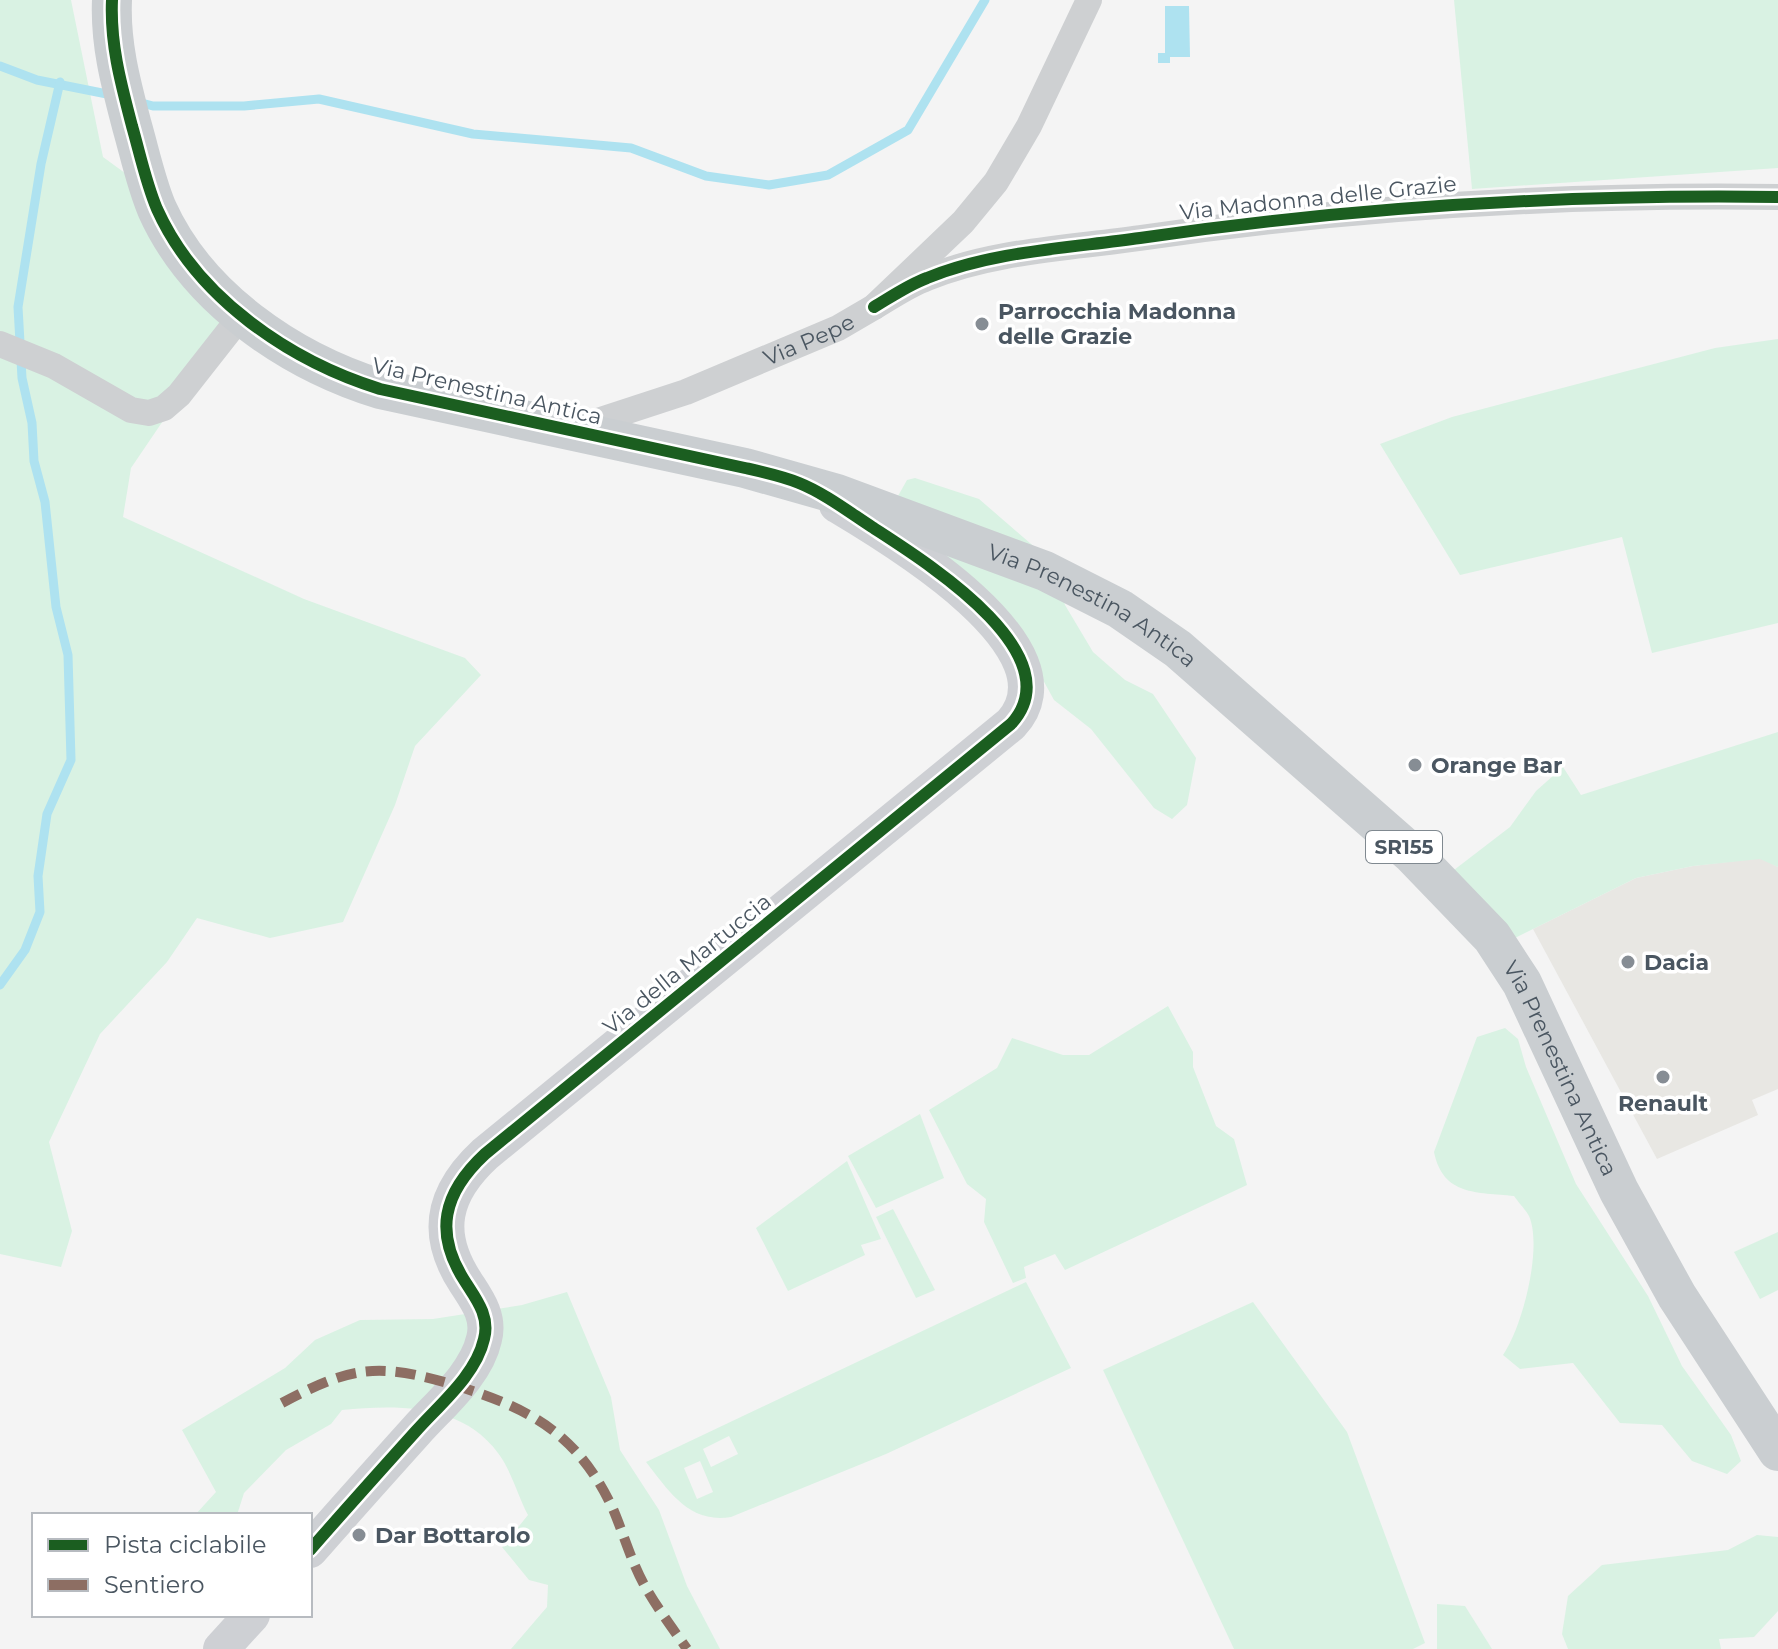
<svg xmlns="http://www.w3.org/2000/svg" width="1778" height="1649" viewBox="0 0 1778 1649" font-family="Montserrat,sans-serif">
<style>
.commercial{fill:#e8e7e3}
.green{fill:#d9f2e3;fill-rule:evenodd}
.water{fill:#aee2f0}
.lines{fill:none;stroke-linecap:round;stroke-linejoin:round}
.stream{stroke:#aee2f0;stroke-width:9}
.street{stroke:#ced0d2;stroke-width:26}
.secondary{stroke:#ced0d4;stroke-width:36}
.primary{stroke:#caced1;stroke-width:40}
.quiet{stroke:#8d6e63;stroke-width:10;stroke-dasharray:20 10;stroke-linecap:butt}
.cycleway-casing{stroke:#fff;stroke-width:17}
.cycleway{stroke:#1b5e20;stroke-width:12}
.poi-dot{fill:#868d94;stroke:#fff;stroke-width:3}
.labels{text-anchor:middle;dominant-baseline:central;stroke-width:7;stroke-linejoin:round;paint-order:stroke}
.shield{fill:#fff;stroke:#808990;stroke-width:2}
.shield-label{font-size:20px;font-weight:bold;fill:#4a5661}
.street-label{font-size:22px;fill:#4a5661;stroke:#fff}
.poi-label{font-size:22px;font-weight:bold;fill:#4a5661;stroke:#fff;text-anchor:start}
</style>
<rect width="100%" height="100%" fill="#f4f4f4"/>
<polygon class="commercial" points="1761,858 1778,867 1778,1089 1752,1100 1758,1115 1657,1159 1533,929 1636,878 1693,866"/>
<g class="green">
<polygon points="0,0 71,0 103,157 151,192 232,306 169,412 131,468 123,517 304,599 465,658 481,675 415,746 395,805 343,922 270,938 197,918 167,962 100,1034 49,1142 72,1231 61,1267 0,1254"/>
<polygon points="1454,0 1778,0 1778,168 1472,189"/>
<polygon points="1778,339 1778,623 1652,653 1622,537 1460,575 1380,444 1452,417 1715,348"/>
<polygon points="915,478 979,499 1052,562 1065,605 1093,652 1125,680 1153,694 1196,758 1187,805 1172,819 1154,808 1091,729 1054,700 1037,669 926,550 898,496 907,480"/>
<polygon points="1778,732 1778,867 1760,859 1693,866 1636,878 1509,941 1454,870 1510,827 1536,791 1563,767 1581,795"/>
<polygon points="1168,1006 1193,1052 1193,1067 1216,1126 1234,1139 1247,1185 1065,1270 1055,1254 1024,1267 1026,1278 1013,1283 984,1222 986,1199 967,1184 929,1110 997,1068 1012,1038 1063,1055 1089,1055"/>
<path d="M1505 1028 1518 1039 1526 1067 1576 1184 1648 1296 1682 1366 1731 1435 1741 1461 1727 1474 1692 1461 1662 1425 1620 1423 1573 1363 1520 1369 1503 1355C1522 1328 1543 1248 1529 1216 1525 1209 1518 1202 1514 1196 1477 1192 1443 1196 1434 1152L1477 1037Z"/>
<polygon points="920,1114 944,1178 876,1208 848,1156"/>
<polygon points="847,1161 881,1239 861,1245 865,1255 788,1291 756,1228"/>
<polygon points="893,1209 935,1290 916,1298 876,1217"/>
<polygon points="1778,1232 1778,1290 1760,1299 1734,1252"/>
<path d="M1026 1282 1071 1368 886 1454 731 1517C689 1524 669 1491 646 1462ZM729 1436 738 1454 711 1467 703 1449ZM700 1461 713 1492 697 1499 684 1468Z"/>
<path d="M567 1292 611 1397 620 1450 659 1510 687 1586 720 1649H511L547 1607 548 1585 529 1580 502 1547 528 1515C518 1496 511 1470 498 1453 461 1403 397 1405 342 1410L331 1424 286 1450 244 1493 237 1515H195L216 1492 182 1430 285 1368 315 1340 360 1320 433 1319 522 1305Z"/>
<polygon points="1253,1302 1347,1432 1425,1643 1413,1649 1234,1649 1103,1370"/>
<polygon points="1757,1535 1778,1537 1778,1611 1754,1637 1719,1639 1721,1649 1568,1649 1562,1634 1568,1596 1602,1565 1728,1550"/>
<polygon points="1437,1604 1465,1606 1492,1649 1437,1649"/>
</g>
<polygon class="water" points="1165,6 1189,6 1190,57 1170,57 1170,63 1158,63 1158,53 1165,53"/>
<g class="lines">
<g class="stream">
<polyline points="0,66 37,80 112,95"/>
<polyline points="138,102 153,106 244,106 319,99 473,134 631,148 706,176 769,185 828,175 908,130 985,0"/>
<polyline points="0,985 25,950 40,912 38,876 47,814 71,760 68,655 56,607 45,502 34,461 32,423 22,378 18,307 41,164 60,82"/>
</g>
<g class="street">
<path d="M874 307C891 297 908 285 927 278 992 251 1070 248 1140 238 1352 207 1564 194 1778 197"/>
<polyline points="0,344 54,366 131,410 149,413 164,408 179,395 241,316"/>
<path id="s1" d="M579 427 686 392 838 328 874 307 963 222 996 182 1029 126 1089 0"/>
</g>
<g class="secondary">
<path d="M310 1550C345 1510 380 1471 416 1431 439 1405 476 1375 484 1339 490 1317 477 1300 466 1283 433 1233 443 1193 485 1154L1011 724C1081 649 889 536 837 505"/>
<polyline points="221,1649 252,1615"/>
</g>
<path class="primary" id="s2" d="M112 0C110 44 121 84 132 126 140 154 146 183 157 209 197 298 290 361 380 389L745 468 837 494 1045 571 1120 609 1178 649 1413 855 1492 937 1522 983 1619 1191 1677 1296 1778 1451"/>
<path class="quiet" d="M282 1403C350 1367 376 1362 451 1384 529 1408 577 1432 613 1509 624 1535 632 1564 646 1588 658 1609 673 1629 687 1649"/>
<defs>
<g id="cycleway">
<path d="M112 0C110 44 121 84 132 126 140 154 146 183 157 209 197 298 290 361 380 389L745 468C763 472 782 476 799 483 824 493 849 512 872 527 921 559 1076 654 1011 724L485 1154C443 1193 433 1233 466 1283 477 1300 490 1317 484 1339 476 1375 439 1405 416 1431 380 1471 345 1510 310 1550"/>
<path d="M874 307C891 297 908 285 927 278 992 251 1070 248 1140 238 1352 207 1564 194 1778 197"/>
</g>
</defs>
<use href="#cycleway" class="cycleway-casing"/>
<use href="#cycleway" class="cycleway"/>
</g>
<g class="poi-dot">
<circle cx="982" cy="324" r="8"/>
<circle cx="1415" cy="765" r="8"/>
<circle cx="1628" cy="962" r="8"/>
<circle cx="1663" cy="1077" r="8"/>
<circle cx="359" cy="1535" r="8"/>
</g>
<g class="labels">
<rect class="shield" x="1366" y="831" width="76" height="32" rx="6"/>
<g class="shield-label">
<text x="1404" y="847">SR155</text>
</g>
<g class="street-label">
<text transform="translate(1318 198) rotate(-6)">Via Madonna delle Grazie</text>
<text stroke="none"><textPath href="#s1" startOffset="246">Via Pepe</textPath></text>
<text transform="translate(487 391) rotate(13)">Via Prenestina Antica</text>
<text stroke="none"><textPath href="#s2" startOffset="1258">Via Prenestina Antica</textPath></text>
<text transform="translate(687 964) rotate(-39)">Via della Martuccia</text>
<text stroke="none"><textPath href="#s2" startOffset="1930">Via Prenestina Antica</textPath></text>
</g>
<g class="poi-label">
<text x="998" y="311">Parrocchia Madonna<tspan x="998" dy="25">delle Grazie</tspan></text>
<text x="1431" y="765">Orange Bar</text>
<text x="1644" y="962">Dacia</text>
<text x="1663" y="1103" text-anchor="middle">Renault</text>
<text x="375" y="1535">Dar Bottarolo</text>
</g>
</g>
<rect x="32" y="1513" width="280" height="104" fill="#ffffff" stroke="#b7bbc0" stroke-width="2"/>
<rect x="48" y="1539" width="40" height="12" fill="#1b5e20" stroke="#b7bbc0" stroke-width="2"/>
<text x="104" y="1553" font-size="24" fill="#4a5661">Pista ciclabile</text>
<rect x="48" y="1579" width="40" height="12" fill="#8d6e63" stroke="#b7bbc0" stroke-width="2"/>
<text x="104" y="1593" font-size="24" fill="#4a5661">Sentiero</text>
</svg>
